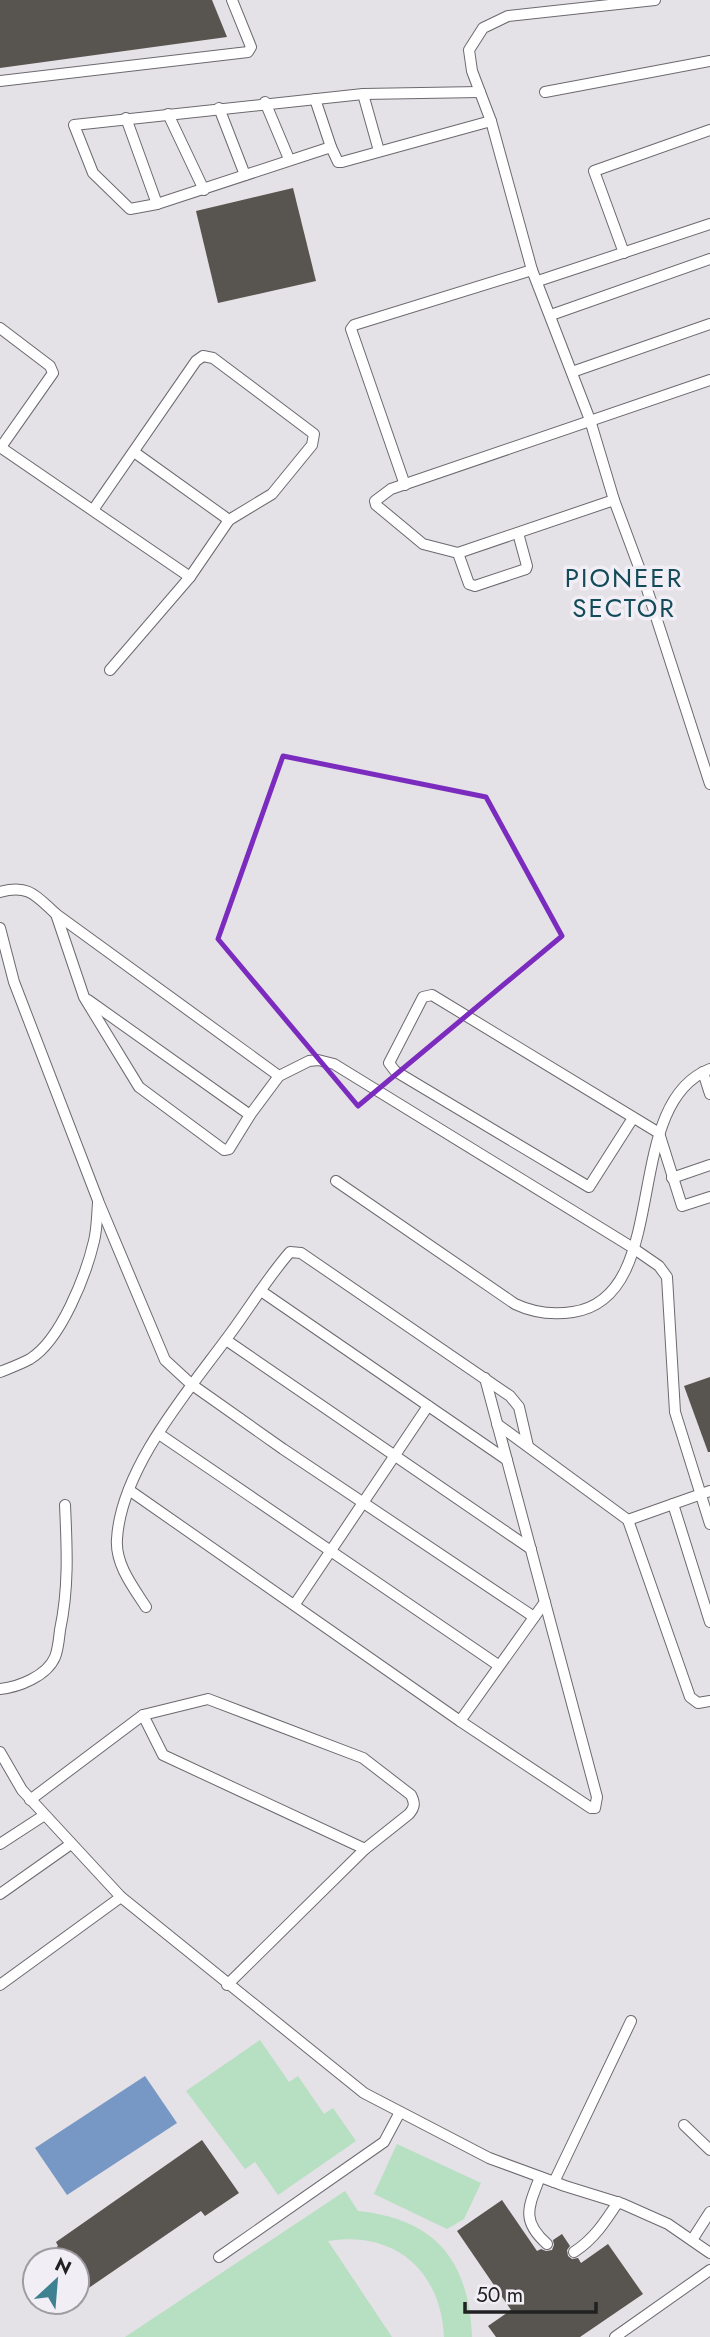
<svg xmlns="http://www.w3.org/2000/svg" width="710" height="2337" viewBox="0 0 710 2337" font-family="Jost,sans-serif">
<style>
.green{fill:#b6e0c1}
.water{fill:#7798c5}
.building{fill:#58544f}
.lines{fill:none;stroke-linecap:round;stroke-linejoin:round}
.service-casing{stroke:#6c696f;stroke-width:12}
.service{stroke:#fff;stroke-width:10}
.marked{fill:none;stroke:#7b2cbf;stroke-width:5;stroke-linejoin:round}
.labels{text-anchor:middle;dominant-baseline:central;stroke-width:7;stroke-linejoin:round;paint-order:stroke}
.neighbourhood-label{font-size:26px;letter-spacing:2px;fill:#134c58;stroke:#f2eef5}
</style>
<rect width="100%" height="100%" fill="#e4e1e7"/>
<g class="green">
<polygon points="260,2040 289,2082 298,2076 324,2114 333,2108 356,2141 278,2195 255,2162 245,2169 186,2091"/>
<polygon points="397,2144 481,2183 464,2219 447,2229 374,2194"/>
<path d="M345 2191 358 2211C436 2219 469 2261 472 2337H444C441 2271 395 2230 328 2241L392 2337H125Z"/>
</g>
<polygon class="water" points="145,2076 177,2123 67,2195 35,2148"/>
<g class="building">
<polygon points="0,0 212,0 227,37 0,68"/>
<polygon points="293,188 316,281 218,303 196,211"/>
<polygon points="710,1377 710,1452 708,1452 684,1386"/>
<polygon points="202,2140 239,2193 205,2216 201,2211 77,2296 77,2260 37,2260 58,2246 56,2242"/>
<polygon points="502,2200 537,2251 541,2249 546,2251 552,2250 554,2245 553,2240 562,2234 570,2246 567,2250 568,2256 572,2259 578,2258 581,2263 608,2244 643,2294 580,2337 496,2337 488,2326 511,2310 457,2231"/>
</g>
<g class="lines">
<defs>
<g id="service">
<polyline points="655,0 508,16 483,28 469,50 472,71 491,121 532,270 590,420 614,500 646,586 710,784"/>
<polyline points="0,81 248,52 251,47 249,42 232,0"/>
<polyline points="480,92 363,94 74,125 93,173 130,209 157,204 331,147 338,162 342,162 491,121"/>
<polyline points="545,92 710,61"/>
<polyline points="363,94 379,151"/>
<polyline points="315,99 331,147"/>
<polyline points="265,102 289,159"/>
<polyline points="219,108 245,175"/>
<polyline points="168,114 204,190"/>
<polyline points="126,118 157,204"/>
<polyline points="624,253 594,171 710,130"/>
<polyline points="538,281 710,224"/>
<polyline points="551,315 710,259"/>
<polyline points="0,328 50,366 53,373 1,447"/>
<polyline points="572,372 710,324"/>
<polyline points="0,447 190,577"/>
<polyline points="134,452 229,520"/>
<polyline points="405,485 351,329 354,325 532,270"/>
<polyline points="614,500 458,553 423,544 376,505 375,501 391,489 710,380"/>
<polyline points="93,510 196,361 203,356 213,358 314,434 312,445 272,494 229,520 190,577 110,670"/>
<polyline points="458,553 469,584 475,586 526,569 527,566 518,533"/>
<path d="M0 892C29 884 36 896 56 914L279 1076"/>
<polyline points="56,914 84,997 139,1087 224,1150 229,1149 250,1115 279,1076 309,1061 318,1060 334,1064 630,1246 659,1266 667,1277 675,1412 710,1524"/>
<polyline points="0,928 14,982 99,1203 165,1360 191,1384 283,1449 534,1617"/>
<polyline points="88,1000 250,1115"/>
<polyline points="703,1072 710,1094"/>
<polyline points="633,1118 589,1187 395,1071 389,1063 423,997 432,995 659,1133 682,1206 710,1197"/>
<polyline points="672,1178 710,1165"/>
<path d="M336 1181 515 1304C534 1313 553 1315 573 1312 674 1297 619 1104 710 1069"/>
<polyline points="261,1291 507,1460"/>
<polyline points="226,1340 531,1549"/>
<path d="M0 1372C10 1368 21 1364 30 1359 61 1340 86 1275 94 1241 97 1229 97 1215 98 1203"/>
<polyline points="497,1424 628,1520 690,1697 698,1703 710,1701"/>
<polyline points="159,1434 498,1665"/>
<polyline points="129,1490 460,1721 591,1808 595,1808 597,1797 485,1378"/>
<polyline points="673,1504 710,1622"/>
<polyline points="628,1520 710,1491"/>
<polyline points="295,1604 428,1406"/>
<path d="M146 1607C133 1587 115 1564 117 1539 121 1468 189 1390 230 1334 250 1307 268 1277 290 1252L301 1253 510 1396 519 1407 528 1446"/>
<path d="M0 1689C19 1687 47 1676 55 1657 58 1650 59 1639 60 1630 69 1588 67 1548 65 1505"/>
<polyline points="143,1715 163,1755 365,1849"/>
<polyline points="460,1721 545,1602"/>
<polyline points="0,1752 22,1790 121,1897 364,2093 489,2158 565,2186 623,2204 668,2224 710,2253"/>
<path d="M30 1800 143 1715 208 1699 363 1758 411 1795C415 1803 415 1807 409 1814L365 1849 227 1985"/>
<polyline points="0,1844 43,1816"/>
<polyline points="0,1894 71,1844"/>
<polyline points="0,1985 121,1897"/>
<polyline points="684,2125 710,2150"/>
<path d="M540 2177C529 2206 520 2220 547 2244"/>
<polyline points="554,2182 631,2021"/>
<polyline points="692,2240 710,2212"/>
<path d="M574 2252C594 2239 605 2222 618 2202"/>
<polyline points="219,2257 384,2142 400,2112"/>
<polyline points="615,2337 710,2270"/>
</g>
</defs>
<use href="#service" class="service-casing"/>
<use href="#service" class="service"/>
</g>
<path class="marked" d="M283 756 486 797 562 936 358 1106 218 939Z"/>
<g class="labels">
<g class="neighbourhood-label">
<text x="624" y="578">PIONEER<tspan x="624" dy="30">SECTOR</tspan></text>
</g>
</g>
<g transform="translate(56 2281) rotate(26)"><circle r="33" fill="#f2eef5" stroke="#9e9ca1" stroke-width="2"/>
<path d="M0-5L12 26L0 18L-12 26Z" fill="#3e8191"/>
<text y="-10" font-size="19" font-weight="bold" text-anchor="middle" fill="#212022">N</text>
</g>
<path d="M465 2302v10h131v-10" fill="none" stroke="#212022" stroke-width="3.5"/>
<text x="476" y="2302" font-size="21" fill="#212022" stroke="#f2eef5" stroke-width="5" paint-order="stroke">50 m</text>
</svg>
